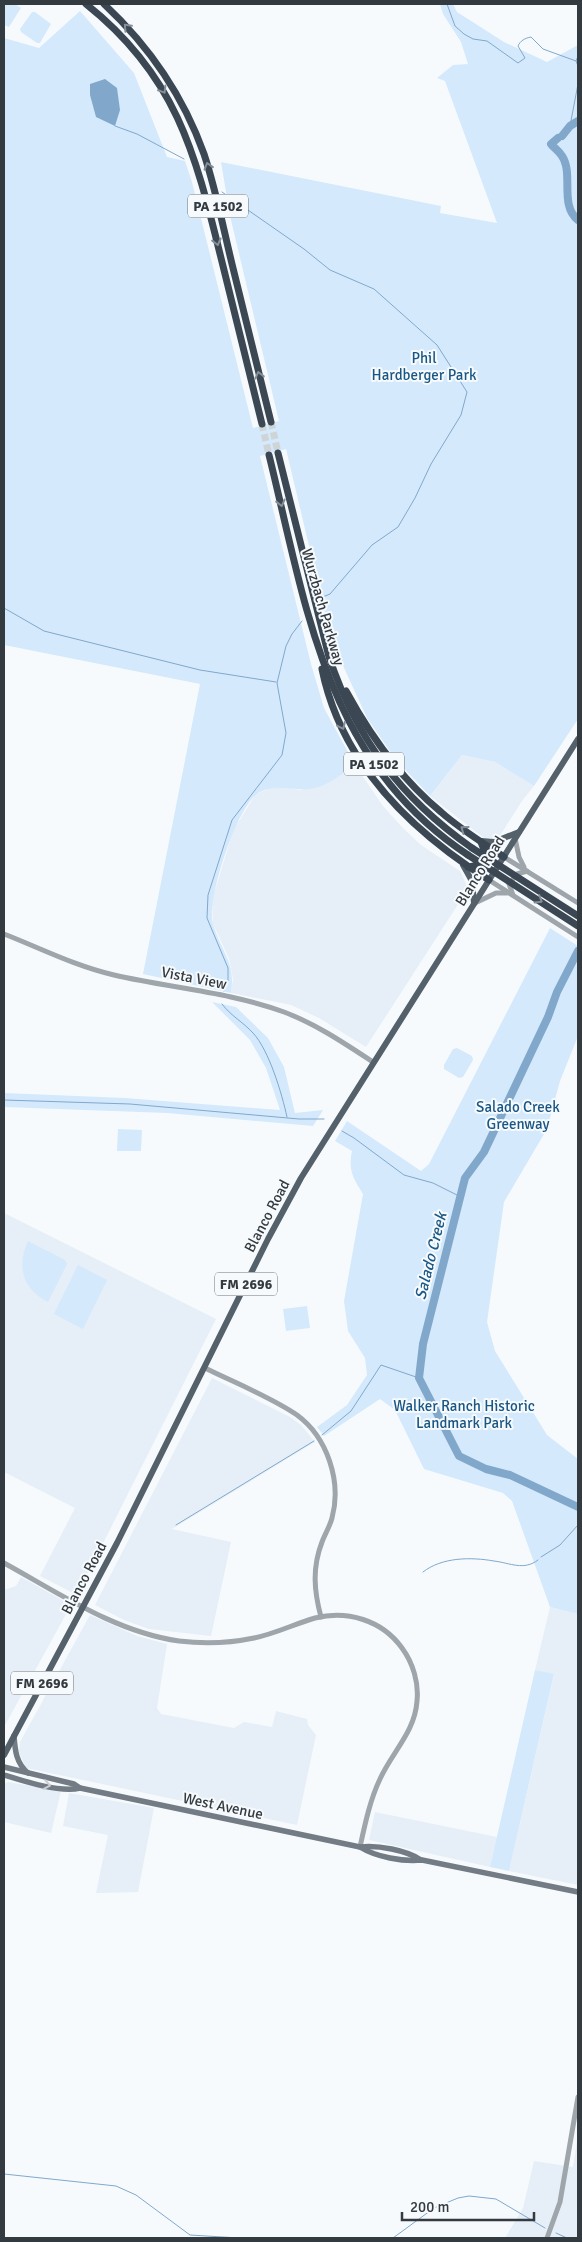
<svg xmlns="http://www.w3.org/2000/svg" width="582" height="2242" viewBox="0 0 582 2242" font-family="Signika,sans-serif">
<style>
.built{fill:#e6eff7}
.green{fill:#d4e9fc}
.water{fill:#81a8cb}
.lines{fill:none;stroke-linecap:round;stroke-linejoin:round}
.stream{stroke:#81a8cb;stroke-width:1}
.river{stroke:#81a8cb;stroke-width:8}
.motorway-tunnel{stroke:#cfd4d7;stroke-width:7;stroke-dasharray:7 3.5;stroke-linecap:butt}
.tertiary{stroke:#9ea5ab;stroke-width:5}
.secondary{stroke:#737c85;stroke-width:5.5}
.primary{stroke:#54606a;stroke-width:6}
.motorway{stroke:#3b4854;stroke-width:7}
.motorway-bridge{stroke:#3b4854;stroke-width:7}
.oneway{stroke:#868f98}
.oneway2{stroke:#c8ced3}
.labels{text-anchor:middle;dominant-baseline:central;stroke-width:4;stroke-linejoin:round;paint-order:stroke}
.shield{fill:#f6fafd;stroke:#6e7479;stroke-width:1}
.shield-label{font-size:14px;font-weight:bold;fill:#343b40}
.park-label{font-size:15px;fill:#195684;stroke:#f6fafd}
.street-label{font-size:15px;fill:#343b40;stroke:#f6fafd}
.water-label{font-size:16px;font-style:italic;fill:#1d5987;stroke:#f6fafd}
</style>
<rect width="100%" height="100%" fill="#f6fafd"/>
<g class="built">
<polygon points="462,755 495,762 534,786 522,801 501,834 496,838 484,838 430,796"/>
<polygon points="355,765 383,806 403,828 421,845 460,871 466,884 466,892 366,1047 319,1018 291,1005 231,993 233,979 229,959 213,924 212,900 233,831 255,795 272,787 284,787 300,790 338,776"/>
<polygon points="4,1213 216,1319 77,1595 40,1576 75,1508 4,1472"/>
<polygon points="212,1378 290,1417 301,1425 315,1442 172,1529 231,1542 211,1636 149,1629 124,1620 95,1605"/>
<polygon points="21,1577 71,1605 4,1727 4,1590 16,1586"/>
<polygon points="550,1607 578,1614 578,1885 509,1871 554,1675 535,1670"/>
<polygon points="90,1615 137,1636 167,1644 157,1708 161,1714 234,1728 244,1722 272,1727 276,1711 307,1719 308,1725 316,1735 297,1825 26,1768 19,1752 20,1742"/>
<polygon points="8,1782 61,1791 51,1833 4,1822 4,1784"/>
<polygon points="69,1793 154,1808 138,1892 96,1893 108,1835 63,1826"/>
<polygon points="375,1812 497,1837 490,1867 369,1840"/>
<polygon points="578,2134 578,2238 505,2238 523,2208 534,2161 573,2167"/>
</g>
<g class="green">
<polygon points="4,4 15,4 21,8 9,27 4,25"/>
<path d="M440 4H453L457 12 504 42 547 62 578 45V719L534 786 495 762 462 755 430 796 396 760 367 718 340 659 327 622 286 449 260 456 311 664 324 708 355 765C343 773 329 785 315 788 295 793 276 781 257 794 236 809 206 901 213 924 221 951 236 963 231 993L143 974 200 684 4 645V38L39 48 80 11 134 73 167 157 185 161 192 182 253 428 279 421 230 216 221 162 441 206 440 213 497 223 445 81 437 78 453 65 468 64 461 42 443 14Z"/>
<polygon points="32,12 35,12 51,24 40,43 37,43 21,32 20,29"/>
<path d="M550 928 578 946V1036L560 1081 547 1129 504 1202 487 1322 495 1351 547 1435 578 1459V1614L550 1607 512 1501 503 1493 424 1469 395 1410 380 1399 324 1436 317 1427 347 1405 367 1375 365 1358 348 1331 344 1301 363 1194C353 1178 348 1170 352 1151L335 1141 347 1121 421 1171 429 1164Z"/>
<polygon points="212,1002 236,1007 268,1038 284,1067 295,1113 323,1110 313,1126 167,1113 4,1107 4,1093 125,1098 280,1110 266,1068 250,1040"/>
<polygon points="457,1048 472,1056 473,1060 463,1077 459,1078 444,1069 444,1065 453,1049"/>
<polygon points="118,1129 142,1130 141,1151 117,1151"/>
<path d="M28 1241 65 1260 67 1264 48 1302C23 1290 16 1266 28 1241Z"/>
<polygon points="78,1265 107,1280 83,1329 54,1314"/>
<polygon points="307,1306 310,1328 286,1331 283,1309"/>
<polygon points="535,1670 554,1674 509,1871 490,1867"/>
</g>
<polygon class="water" points="105,79 117,88 120,110 115,126 96,117 90,95 90,84"/>
<g class="lines">
<g class="stream">
<path d="M447 4 455 26 464 34 473 39 487 41 518 63 525 58 518 46C520 41 525 38 531 37L543 49 576 61"/>
<polyline points="578,56 576,61 578,66"/>
<polyline points="115,126 137,134 184,159"/>
<polyline points="570,126 578,84"/>
<polyline points="222,192 304,249 330,270 374,289 437,345 467,392 461,415 431,464 415,498 398,527 372,545 330,594 320,598"/>
<polyline points="4,608 44,631 200,670 276,682"/>
<polyline points="224,991 228,981 228,968 207,918 208,895 232,820 282,755 286,733 277,683 286,646 292,634 302,621"/>
<path d="M222 1004C231 1016 243 1022 253 1033 269 1050 282 1094 287 1117"/>
<polyline points="4,1100 130,1104 299,1119 324,1119"/>
<polyline points="342,1131 354,1138 404,1175 433,1183 459,1196"/>
<polyline points="322,1435 351,1411 381,1365 419,1378"/>
<polyline points="176,1525 314,1441"/>
<polyline points="541,1557 560,1545 578,1525"/>
<path d="M423 1572C442 1557 471 1557 494 1561 510 1563 524 1571 538 1560"/>
<polyline points="4,2174 116,2186 136,2195 190,2235 239,2238"/>
<polyline points="556,2233 567,2238"/>
<polyline points="393,2238 434,2208 458,2198 469,2196 496,2199 545,2228"/>
</g>
<g class="river">
<polyline points="562,136 570,126 578,121"/>
<path d="M558 138 551 144C554 148 559 151 562 156 574 174 559 205 578 220"/>
<polyline points="578,951 557,992 548,1017 484,1152 465,1178 423,1344 419,1378 459,1456 486,1469 510,1475 578,1507"/>
</g>
<g class="motorway-tunnel">
<polyline points="271,422 278,453"/>
<polyline points="262,424 269,455"/>
</g>
<g class="tertiary">
<polyline points="515,838 519,857 524,867"/>
<polyline points="504,857 578,903"/>
<polyline points="489,880 578,937"/>
<polyline points="513,895 509,884 517,874 527,871"/>
<polyline points="475,903 496,893 507,893"/>
<path d="M4 934C40 948 75 966 114 975 170 988 230 992 284 1012 316 1024 344 1043 373 1062"/>
<path d="M205 1368C233 1382 271 1397 297 1415 327 1437 342 1481 332 1518 330 1526 325 1534 322 1542 312 1568 314 1591 321 1617"/>
<path d="M4 1563C59 1593 115 1632 179 1641 203 1644 230 1643 254 1638 275 1634 294 1624 315 1618 347 1610 382 1620 402 1648 413 1663 419 1683 417 1701 415 1732 392 1752 380 1779 370 1800 365 1824 360 1847"/>
<polyline points="547,2238 560,2202 578,2097"/>
</g>
<g class="secondary">
<path d="M14 1736C15 1750 16 1763 28 1773"/>
<path d="M4 1767 74 1784 80 1788 360 1847C376 1857 403 1862 422 1860L578 1892"/>
<path d="M4 1775C23 1781 60 1793 80 1788"/>
<path d="M360 1847C378 1845 406 1850 421 1860"/>
</g>
<g class="primary">
<polyline points="481,841 494,842 519,832"/>
<polyline points="463,865 472,881 474,903"/>
<polyline points="4,1755 117,1543 268,1239 301,1178 578,739"/>
</g>
<g class="motorway">
<path d="M86 4C179 78 196 157 223 266 236 319 249 372 262 424"/>
<path d="M104 4C149 46 183 95 204 154 216 190 223 227 232 264 245 317 258 369 271 422"/>
<path d="M278 453 329 657C357 740 401 798 472 848"/>
<path d="M269 455C307 609 325 760 468 855"/>
<path d="M322 669C341 763 411 831 489 880"/>
<path d="M346 691C371 737 401 779 441 812 460 829 483 843 504 857"/>
<path d="M468 867C484 866 487 855 481 842"/>
</g>
<g class="motorway-bridge">
<polyline points="472,848 578,916"/>
<polyline points="468,855 578,926"/>
</g>
</g>
<defs><path id="oneway-chevron" d="M-2-3.5L2.5 0L-2 3.5" fill="none" stroke-width="1.6" stroke-linecap="round" stroke-linejoin="round" transform="scale(1.25)"/></defs>
<g class="oneway">
<use href="#oneway-chevron" transform="translate(127 27) rotate(-133)"/>
<use href="#oneway-chevron" transform="translate(163 90) rotate(58)"/>
<use href="#oneway-chevron" transform="translate(208 166) rotate(-107)"/>
<use href="#oneway-chevron" transform="translate(217 242) rotate(76)"/>
<use href="#oneway-chevron" transform="translate(259 375) rotate(-104)"/>
<use href="#oneway-chevron" transform="translate(281 503) rotate(76)"/>
<use href="#oneway-chevron" transform="translate(342 726) rotate(65)"/>
<use href="#oneway-chevron" transform="translate(464 829) rotate(-144)"/>
<use href="#oneway-chevron" transform="translate(539 900) rotate(32)"/>
</g>
<use class="oneway2" href="#oneway-chevron" transform="translate(47 1785) rotate(10)"/>
<g class="labels">
<g class="shield">
<rect x="188" y="194.5" width="60" height="23" rx="4"/>
<rect x="344" y="752.5" width="60" height="23" rx="4"/>
<rect x="215" y="1272.5" width="62" height="23" rx="4"/>
<rect x="11" y="1671.5" width="62" height="23" rx="4"/>
</g>
<g class="shield-label">
<text x="218" y="206">PA 1502</text>
<text x="374" y="764">PA 1502</text>
<text x="246" y="1284">FM 2696</text>
<text x="42" y="1683">FM 2696</text>
</g>
<g class="park-label">
<text x="424" y="358">Phil<tspan x="424" dy="17">Hardberger Park</tspan></text>
<text x="518" y="1107">Salado Creek<tspan x="518" dy="17">Greenway</tspan></text>
<text x="464" y="1406">Walker Ranch Historic<tspan x="464" dy="17">Landmark Park</tspan></text>
</g>
<g class="street-label">
<text transform="translate(323 607) rotate(74)">Wurzbach Parkway</text>
<text transform="translate(480 871) rotate(-58)">Blanco Road</text>
<text transform="translate(194 978) rotate(11)">Vista View</text>
<text transform="translate(267 1216) rotate(-62)">Blanco Road</text>
<text transform="translate(84 1578) rotate(-62)">Blanco Road</text>
<text transform="translate(223 1806) rotate(12)">West Avenue</text>
</g>
<g class="water-label">
<text transform="translate(431 1256) rotate(-76)">Salado Creek</text>
</g>
</g>
<rect width="582" height="2242" fill="none" stroke="#343b40" stroke-width="10"/>
<path d="M402 2212v8h132v-8" fill="none" stroke="#343b40" stroke-width="2.5"/>
<text x="410" y="2212" font-size="15" fill="#343b40" stroke="#f6fafd" stroke-width="4" paint-order="stroke">200 m</text>
</svg>
